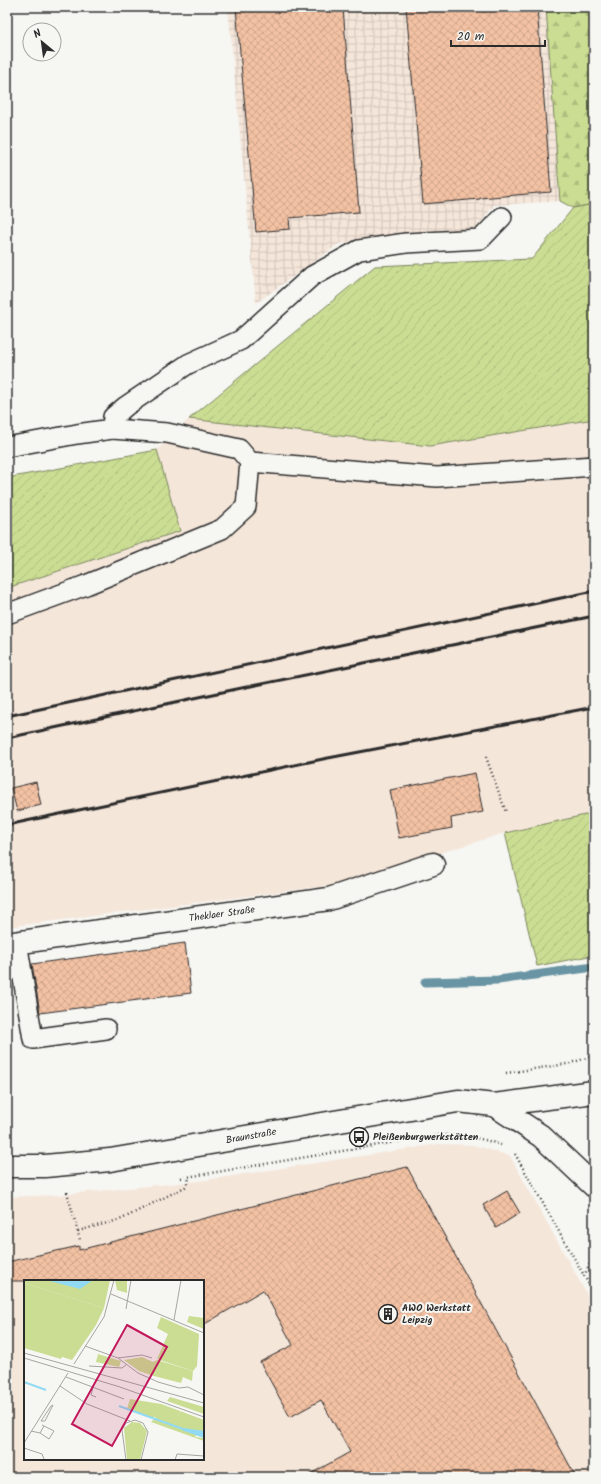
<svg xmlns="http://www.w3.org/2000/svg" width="601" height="1484" viewBox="0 0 601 1484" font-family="Kalam,sans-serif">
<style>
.built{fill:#f5e6da;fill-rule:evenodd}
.industrial{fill:url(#industrial-grid)}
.forest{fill:url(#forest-firs);stroke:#7a845e}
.garden{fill:url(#garden-furrows);stroke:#7a845e}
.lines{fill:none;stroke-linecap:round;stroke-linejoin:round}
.stream{stroke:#6994a3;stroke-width:9}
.building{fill:url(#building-cross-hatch);stroke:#2b2b2b}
.service-casing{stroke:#2b2b2b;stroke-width:22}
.minor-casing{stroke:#2b2b2b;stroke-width:25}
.secondary-casing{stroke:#2b2b2b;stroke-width:25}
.path{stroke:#2b2b2b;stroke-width:2.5;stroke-dasharray:1 3;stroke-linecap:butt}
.service{stroke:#f6f6f2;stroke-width:19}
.minor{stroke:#f6f6f2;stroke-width:22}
.secondary{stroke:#f6f6f2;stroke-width:22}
.rail{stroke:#2b2b2b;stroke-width:3}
.labels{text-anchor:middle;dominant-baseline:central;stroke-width:4;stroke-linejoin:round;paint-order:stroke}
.street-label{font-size:10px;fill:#2b2b2b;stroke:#f6f6f2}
.poi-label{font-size:10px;font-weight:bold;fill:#2b2b2b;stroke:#f6f6f2;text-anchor:start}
.inset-river{fill:none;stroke:#92daf3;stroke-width:2}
.inset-road{fill:none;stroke:#a5a5a2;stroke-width:1}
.view{fill:#c2185b;fill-opacity:0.15;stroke:#c2185b;stroke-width:2}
.inset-edge{fill:none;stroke:#2b2b2b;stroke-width:2}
</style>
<defs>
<pattern id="industrial-grid" width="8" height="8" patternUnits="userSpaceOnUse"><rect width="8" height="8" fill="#f5e6da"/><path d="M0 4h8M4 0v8" fill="none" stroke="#d2c5bb"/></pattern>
<pattern id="forest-firs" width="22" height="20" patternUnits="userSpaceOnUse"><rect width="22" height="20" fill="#cadd92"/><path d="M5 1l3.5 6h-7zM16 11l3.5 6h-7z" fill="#aebe7e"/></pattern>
<pattern id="garden-furrows" width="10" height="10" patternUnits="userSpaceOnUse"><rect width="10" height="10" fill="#cadd92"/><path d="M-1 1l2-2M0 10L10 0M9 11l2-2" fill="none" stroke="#aebe7e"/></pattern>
<pattern id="building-cross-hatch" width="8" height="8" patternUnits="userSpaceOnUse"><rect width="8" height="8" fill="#f3c1a3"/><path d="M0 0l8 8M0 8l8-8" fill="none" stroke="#d0a68c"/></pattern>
</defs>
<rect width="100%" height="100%" fill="#f6f6f2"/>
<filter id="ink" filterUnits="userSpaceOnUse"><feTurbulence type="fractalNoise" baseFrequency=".025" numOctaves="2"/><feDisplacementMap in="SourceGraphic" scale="8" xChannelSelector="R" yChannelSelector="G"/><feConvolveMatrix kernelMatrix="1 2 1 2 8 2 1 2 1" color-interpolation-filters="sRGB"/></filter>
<g filter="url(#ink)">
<g class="built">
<polygon points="189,419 430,446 594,419 594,813 505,833 336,885 7,927 7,588 180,531 157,450"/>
<path d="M439 1144 473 1145 510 1156 594 1307V1477H7V1197L58 1195 199 1181ZM25 1281H203V1459H25Z"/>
</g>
<polygon class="industrial" points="228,7 546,7 560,201 494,205 476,229 388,236 339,244 256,303"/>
<polygon class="forest" points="546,7 594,7 594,204 573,208 560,201"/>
<g class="garden">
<polygon points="594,204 594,419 430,446 189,419 375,266 532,259 573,208"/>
<polygon points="157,450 180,531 7,588 7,478"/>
<polygon points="594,813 594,955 537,966 505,833"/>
</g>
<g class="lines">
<polyline class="stream" points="425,982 498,980 594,967"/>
</g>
<g class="building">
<polygon points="236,7 343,7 359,212 289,218 290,229 256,232"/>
<polygon points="406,7 537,7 551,192 480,198 480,199 423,204"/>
<polygon points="475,773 483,812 451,818 452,828 399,838 390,790"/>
<polygon points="36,782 41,805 17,811 11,788"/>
<polygon points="185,943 191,993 40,1013 32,964"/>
<polygon points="407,1167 576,1477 305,1477 350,1452 321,1400 290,1417 260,1362 293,1345 263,1290 203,1325 203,1281 7,1281 7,1262 79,1246 79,1250"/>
<polygon points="507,1191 520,1213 496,1228 483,1205"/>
</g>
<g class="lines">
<defs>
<g id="service">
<polyline points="112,429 167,433 239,449 250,462 437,477 594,466"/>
<polyline points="7,447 77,434 112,429 113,417 126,406 188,364 241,340 312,276 359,250 406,243 481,239 502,217"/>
<polyline points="7,614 86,585 222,529 246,507 250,462"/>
<polyline points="17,942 33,1039 106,1029"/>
</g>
<polyline id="minor" points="7,944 329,899 433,864"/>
<g id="secondary">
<polyline points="494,1105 541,1136 594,1186"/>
<polyline points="7,1166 45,1166 110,1160 458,1101 494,1105 594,1092"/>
</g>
</defs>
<use href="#service" class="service-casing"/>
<use href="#minor" class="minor-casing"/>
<use href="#secondary" class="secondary-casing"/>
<g class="path">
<polyline points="591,736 594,767"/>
<polyline points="486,757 506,812"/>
<polyline points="506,1073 567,1064 594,1056"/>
<polyline points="515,1154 594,1293"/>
<path d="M181 1178 438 1135C463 1135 478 1137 501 1145"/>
<polyline points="67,1192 80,1240"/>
<polyline points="78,1231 122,1219 185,1187 190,1177"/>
<polyline points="584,1276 594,1256"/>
</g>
<use href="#service" class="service"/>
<use href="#minor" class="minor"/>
<use href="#secondary" class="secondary"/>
<g class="rail">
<polyline points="7,716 594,591"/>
<polyline points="7,738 232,690 594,616"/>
<polyline points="7,825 323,759 594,707"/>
</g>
</g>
</g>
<defs>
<symbol id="bus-ring" viewBox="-11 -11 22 22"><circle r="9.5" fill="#f6f6f2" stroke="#2b2b2b" stroke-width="1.5"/><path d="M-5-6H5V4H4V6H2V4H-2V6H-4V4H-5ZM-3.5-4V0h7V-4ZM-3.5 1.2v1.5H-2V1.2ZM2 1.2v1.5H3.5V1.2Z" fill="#2b2b2b"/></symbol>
<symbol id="building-ring" viewBox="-11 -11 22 22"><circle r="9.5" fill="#f6f6f2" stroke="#2b2b2b" stroke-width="1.5"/><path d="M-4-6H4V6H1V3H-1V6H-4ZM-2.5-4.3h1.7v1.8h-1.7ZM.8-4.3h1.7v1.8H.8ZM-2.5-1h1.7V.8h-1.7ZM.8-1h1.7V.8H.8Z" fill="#2b2b2b"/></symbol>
</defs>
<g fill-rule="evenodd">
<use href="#bus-ring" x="348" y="1126" width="22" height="22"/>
<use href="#building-ring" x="377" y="1303" width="22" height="22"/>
</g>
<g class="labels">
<g class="street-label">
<text transform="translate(222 914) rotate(-8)">Theklaer Straße</text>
<text transform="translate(251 1136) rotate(-10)">Braunstraße</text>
</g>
<g class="poi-label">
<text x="373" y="1137">Pleißenburgwerkstätten</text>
<text x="402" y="1308">AWO Werkstatt<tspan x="402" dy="12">Leipzig</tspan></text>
</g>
</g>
<g transform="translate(24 1280)">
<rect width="180" height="180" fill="#f6f6f2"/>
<path d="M146 117 180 127V134L143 121ZM108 142 116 143 123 151 116 180H103L100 148Z" fill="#cadd92"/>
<path d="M91 0H103V13L93 10ZM137 37 175 54 173 86 169 91 133 79 144 54 133 48ZM0 65 38 76 37 79 0 68ZM156 131 180 140V151H175L171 157 180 158V161L127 142 132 137H154Z" fill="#cadd92"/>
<path d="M0 0H86L80 28 0 3Z" fill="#cadd92"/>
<path d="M0 3 80 28 72 45 48 80 0 65ZM165 36 180 38V49L163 42ZM74 74 97 81 95 87 72 82ZM118 77 129 82 133 80 169 91 168 101 159 97 157 103 130 96 115 91 100 80ZM106 119 137 124 156 131 154 137H126L103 129Z" fill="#cadd92"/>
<path d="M22 0H69L56 9ZM160 148 180 151V158L157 150Z" fill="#92daf3"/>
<path class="inset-river" d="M0 102 22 110M95 126 159 149"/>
<path class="inset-road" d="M87 14 180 53M102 29 107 0M150 40 157 0M61 66 94 78 118 75 128 78M0 73 180 123M0 78 96 107 180 137M94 78 114 93 134 102 155 108 164 107 180 115M50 84 80 37 90 0M65 86 98 88 102 85M42 97 100 119M36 106 63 124 106 141M69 108 67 115 72 117M29 125 21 141H17L27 126ZM7 151 16 153 20 146 18 145M16 153 25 159 30 151 20 146M0 163 44 93M0 168 18 174 20 179M102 180 98 150 102 143 111 140 119 143 124 152 117 180M151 180 153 174 180 176"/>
<path class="view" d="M103 45 143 67 88 166 48 144Z"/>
<rect width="180" height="180" class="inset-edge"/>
</g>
<rect width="601" height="1484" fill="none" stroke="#f6f6f2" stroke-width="24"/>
<rect x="12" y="12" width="577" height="1460" fill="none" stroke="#2b2b2b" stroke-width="1.5" filter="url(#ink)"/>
<g transform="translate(42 42) rotate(331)"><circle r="19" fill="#f6f6f2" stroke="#a5a5a2"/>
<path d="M0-3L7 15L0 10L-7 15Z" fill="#2b2b2b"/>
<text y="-6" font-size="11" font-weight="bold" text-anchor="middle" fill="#2b2b2b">N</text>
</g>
<path d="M451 40v6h94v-6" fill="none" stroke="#2b2b2b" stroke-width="2"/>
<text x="457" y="40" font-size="12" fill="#2b2b2b" stroke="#f6f6f2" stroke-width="3" paint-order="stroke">20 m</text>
</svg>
